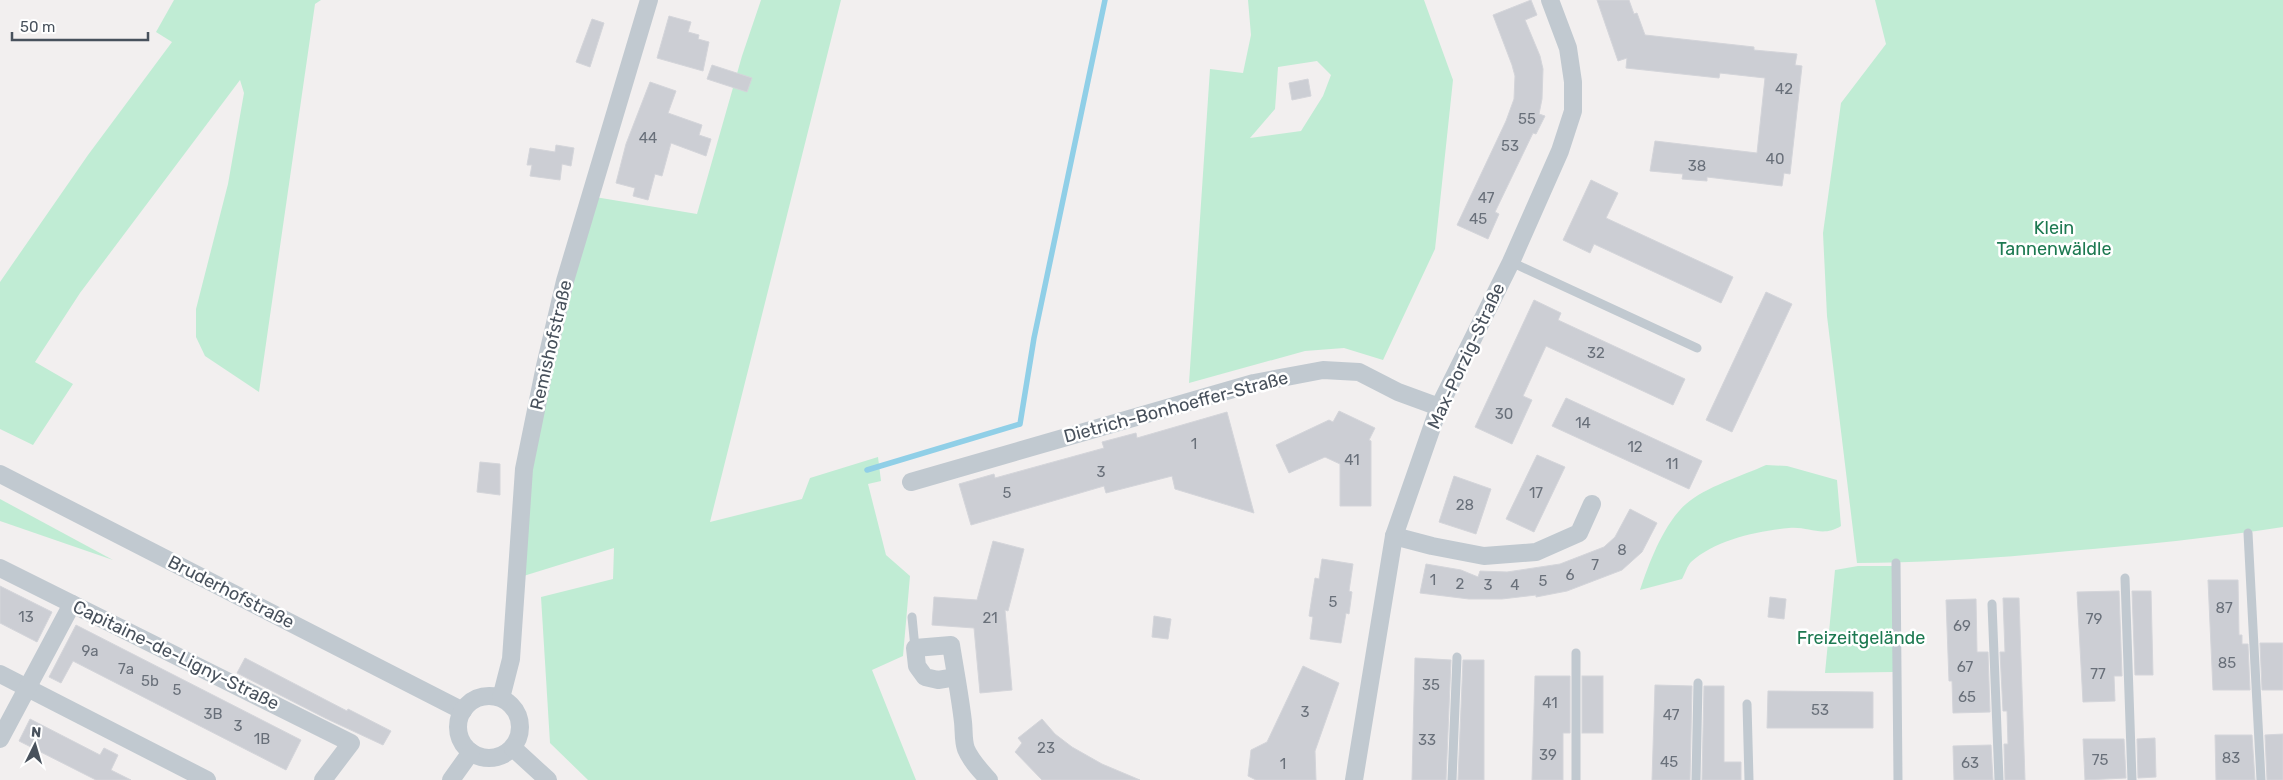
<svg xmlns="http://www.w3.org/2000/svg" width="2283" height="780" viewBox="0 0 2283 780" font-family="Rubik,sans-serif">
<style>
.green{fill:#c0ecd4;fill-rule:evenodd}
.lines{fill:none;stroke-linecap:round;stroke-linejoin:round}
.stream{stroke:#90cfe7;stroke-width:5.5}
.building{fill:#ccced4;stroke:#d4d5da}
.lane{stroke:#c1c9d0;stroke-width:9}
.street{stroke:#c1c9d0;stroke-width:18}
.labels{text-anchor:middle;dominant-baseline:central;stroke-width:5;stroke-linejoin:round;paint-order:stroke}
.number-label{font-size:15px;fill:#69707a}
.park-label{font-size:18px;fill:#1d7951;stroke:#fff}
.street-label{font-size:18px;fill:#48515c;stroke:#fff}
</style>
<rect width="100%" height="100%" fill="#f2efef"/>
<g class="green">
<polygon points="174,0 321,0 315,4 259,392 205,356 196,337 196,309 228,184 244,93 240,80 80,293 35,362 73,384 33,445 0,429 0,282 88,155 172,42 156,32"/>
<polygon points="761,0 841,0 710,522 802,499 810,478 878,457 881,481 868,484 886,555 910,576 903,656 872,670 916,780 588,780 550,743 541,597 613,579 614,548 517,578 524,469 589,196 697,214 742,56"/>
<path d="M1248 0H1424L1453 80 1435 249 1383 360 1344 348 1305 351 1189 383 1210 69 1243 73 1251 35ZM1317 61 1331 75 1323 96 1301 131 1250 138 1275 109 1278 67Z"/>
<path d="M1875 0H2283V527C2212 538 2140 545 2069 551 1998 558 1928 563 1857 563L1827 316 1823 233 1841 103 1886 44Z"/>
<path d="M1766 465 1787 466 1837 480 1841 526C1822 538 1809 526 1789 528 1757 531 1715 540 1691 562 1687 566 1685 574 1682 579L1640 590C1649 563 1664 523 1686 504 1705 487 1742 476 1766 465Z"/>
<polygon points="0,499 113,560 0,521"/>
<polygon points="1858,566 1893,566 1893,672 1825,673 1835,570"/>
</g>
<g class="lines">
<polyline class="stream" points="867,470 1020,424 1034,338 1105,0"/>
</g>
<g class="building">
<polygon points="1531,0 1537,15 1525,20 1540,56 1543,69 1542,99 1539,114 1545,116 1536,134 1533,133 1495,212 1499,214 1488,239 1457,225 1506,121 1514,99 1515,76 1512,65 1493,15"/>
<polygon points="1597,0 1629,0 1634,14 1637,13 1645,35 1754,47 1754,50 1797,54 1795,65 1802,66 1790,174 1784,173 1782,186 1707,177 1707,181 1682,179 1683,174 1650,171 1655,141 1757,153 1765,78 1720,73 1719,78 1626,68 1627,58 1618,61"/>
<polygon points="669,16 691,22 688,32 699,35 698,39 709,42 703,71 657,58"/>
<polygon points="592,19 604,23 590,67 576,62"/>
<polygon points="712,65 752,78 747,92 707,79"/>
<polygon points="1308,79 1311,96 1292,100 1289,83"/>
<polygon points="650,82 676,91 668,113 702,125 699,135 711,139 706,156 671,143 662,176 655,174 648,200 633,196 635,188 616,183 626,144"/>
<polygon points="556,145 574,148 571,166 562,164 560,180 530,176 532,165 527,165 530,148 555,152"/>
<polygon points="1591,180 1618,193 1606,218 1733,277 1721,303 1594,244 1590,253 1563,240"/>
<polygon points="1766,292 1792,304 1732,432 1706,420"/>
<polygon points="1534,300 1561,313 1558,320 1685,379 1673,405 1546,346 1523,396 1532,400 1512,444 1475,427"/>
<polygon points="1566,398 1702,461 1689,489 1552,426"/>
<polygon points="1339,411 1375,428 1369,440 1371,441 1371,506 1340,506 1340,464 1325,457 1289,473 1276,445 1329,420 1333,422"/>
<polygon points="1227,412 1254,513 1175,489 1172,476 1106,493 1104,486 971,525 959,484 994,474 995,478 1104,448 1102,442 1136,433 1137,438"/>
<polygon points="1537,455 1565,467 1534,532 1506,519"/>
<polygon points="480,462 500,464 500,495 477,492"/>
<polygon points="1454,476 1491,489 1476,534 1439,522"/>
<polygon points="1630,509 1657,523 1642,552 1622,570 1567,591 1536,597 1536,595 1502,599 1469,599 1420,593 1426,564 1461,570 1478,577 1480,571 1507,572 1560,564 1604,547 1615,537"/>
<polygon points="993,541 1024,549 1008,611 1005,610 1012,690 980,693 974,628 932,625 934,597 977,600"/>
<polygon points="1322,559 1353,564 1349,591 1352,592 1349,614 1346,613 1341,643 1310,639 1313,617 1309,616 1315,578 1319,579"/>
<polygon points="2208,580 2238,580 2239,635 2242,635 2242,644 2248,644 2250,690 2213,690"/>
<polygon points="0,586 52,612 37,642 0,623"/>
<polygon points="2119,591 2122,676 2114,676 2115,701 2083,702 2077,592"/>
<polygon points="2132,591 2151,591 2153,675 2135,675"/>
<polygon points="1770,597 1786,599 1784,619 1768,617"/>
<polygon points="2003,598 2019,598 2025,780 2005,780 2004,744 2008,744 2007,711 2003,711 2000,652 2005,652"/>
<polygon points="1976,599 1977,652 1988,652 1990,712 1953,713 1952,681 1949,681 1946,600"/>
<polygon points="1154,616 1171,619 1168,639 1152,637"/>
<polygon points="76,625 301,740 286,770 73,661 61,683 49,677"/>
<polygon points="2260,643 2283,643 2283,690 2262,690"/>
<polygon points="245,658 347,711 348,709 391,731 383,745 325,718 237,673"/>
<polygon points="1415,658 1451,660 1446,780 1412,780"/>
<polygon points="1463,660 1484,660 1484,780 1458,780"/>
<polygon points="1303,666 1339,683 1315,751 1316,780 1256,780 1248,776 1251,750 1267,742"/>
<polygon points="1535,676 1570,676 1570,733 1563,733 1563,780 1532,780"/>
<rect x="1582" y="676" width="21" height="57"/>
<polygon points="1655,685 1692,686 1690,780 1652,780"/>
<polygon points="1704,686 1724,686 1724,762 1741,762 1741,780 1702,780"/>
<polygon points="1768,691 1873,692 1873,728 1767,728"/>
<polygon points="30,719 100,755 104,748 118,755 111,770 131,780 96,780 19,741"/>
<polygon points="1042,719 1055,734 1072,747 1102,764 1140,780 1042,780 1015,752 1022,743 1018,738"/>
<polygon points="2283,734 2283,780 2267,780 2265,735"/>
<polygon points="2215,735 2252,735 2255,780 2216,780"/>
<polygon points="2155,738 2156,777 2138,778 2137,739"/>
<polygon points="2083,739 2124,739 2126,778 2085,780"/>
<polygon points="1991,745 1993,780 1954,780 1953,746"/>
</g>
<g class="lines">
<g class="lane">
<polyline points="1511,262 1697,348"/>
<polyline points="2248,533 2261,780"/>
<polyline points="1896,563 1898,780"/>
<polyline points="2125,578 2132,780"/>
<polyline points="1992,604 1999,780"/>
<polyline points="912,617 915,648"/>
<polyline points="1576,653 1576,780"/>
<polyline points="1747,704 1749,780"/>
<polyline points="1452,780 1457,657"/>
<polyline points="1696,780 1698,683"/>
</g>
<g class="street">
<polyline points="0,474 463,711"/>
<polyline points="911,482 1254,383 1323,370 1359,372 1398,392 1439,407"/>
<polyline points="1394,536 1432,546 1484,556 1536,552 1579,533 1592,504"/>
<polyline points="0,568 351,743 323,780"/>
<polyline points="0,674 207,780"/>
<path d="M956 677 938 680 925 677 917 666 915 648 951 645C955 670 960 696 963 722 964 730 963 741 966 749 971 761 980 770 989 780"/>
<circle cx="489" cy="727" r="31"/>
<polyline points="501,698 511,659 524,469 545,366 565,281 649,0"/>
<polyline points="0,739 72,604"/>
<polyline points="513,748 548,780"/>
<polyline points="451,780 471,752"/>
<polyline points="1354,780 1394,536 1439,407 1511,262 1560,151 1573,111 1573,82 1568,48 1550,0"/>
</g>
</g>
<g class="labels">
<g class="number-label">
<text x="1784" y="89">42</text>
<text x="1527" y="119">55</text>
<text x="648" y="138">44</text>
<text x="1510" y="146">53</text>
<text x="1775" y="159">40</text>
<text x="1697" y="166">38</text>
<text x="1486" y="198">47</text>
<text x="1478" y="219">45</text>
<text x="1596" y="353">32</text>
<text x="1504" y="414">30</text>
<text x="1583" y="423">14</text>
<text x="1194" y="444">1</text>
<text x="1635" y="447">12</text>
<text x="1352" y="460">41</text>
<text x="1672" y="464">11</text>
<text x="1101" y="472">3</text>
<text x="1007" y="493">5</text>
<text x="1536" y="493">17</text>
<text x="1465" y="505">28</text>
<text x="1622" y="550">8</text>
<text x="1595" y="565">7</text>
<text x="1570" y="575">6</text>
<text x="1433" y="580">1</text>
<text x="1543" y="581">5</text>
<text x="1460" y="584">2</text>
<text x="1488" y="585">3</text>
<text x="1515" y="585">4</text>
<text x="1333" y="602">5</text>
<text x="2224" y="608">87</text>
<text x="26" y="617">13</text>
<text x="990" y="618">21</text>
<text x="2094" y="619">79</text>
<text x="1962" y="626">69</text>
<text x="90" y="651">9a</text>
<text x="2227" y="663">85</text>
<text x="1965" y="667">67</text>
<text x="126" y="669">7a</text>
<text x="2098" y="674">77</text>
<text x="150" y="681">5b</text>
<text x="1431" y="685">35</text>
<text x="177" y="690">5</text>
<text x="1967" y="697">65</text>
<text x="1550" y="703">41</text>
<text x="1820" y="710">53</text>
<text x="1305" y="712">3</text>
<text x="213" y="714">3B</text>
<text x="1671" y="715">47</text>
<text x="238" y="726">3</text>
<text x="262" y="739">1B</text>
<text x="1427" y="740">33</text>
<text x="1046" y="748">23</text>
<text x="1548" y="755">39</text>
<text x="2231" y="758">83</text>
<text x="2100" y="760">75</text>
<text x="1669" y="762">45</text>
<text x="1970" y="763">63</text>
<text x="1283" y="764">1</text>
</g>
<g class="park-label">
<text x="2054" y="228">Klein<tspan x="2054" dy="21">Tannenwäldle</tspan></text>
<text x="1861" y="638">Freizeitgelände</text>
</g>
<g class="street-label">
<text transform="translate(551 345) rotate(-77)">Remishofstraße</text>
<text transform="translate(1466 356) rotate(-65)">Max-Porzig-Straße</text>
<text transform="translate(1176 407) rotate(-15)">Dietrich-Bonhoeffer-Straße</text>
<text transform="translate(231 592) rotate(27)">Bruderhofstraße</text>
<text transform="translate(176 655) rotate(26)">Capitaine-de-Ligny-Straße</text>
</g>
</g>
<g transform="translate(35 745) rotate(5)" stroke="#ffffff" stroke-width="4" paint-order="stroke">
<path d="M0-4L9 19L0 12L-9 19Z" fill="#48515c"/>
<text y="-8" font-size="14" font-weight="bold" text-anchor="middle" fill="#48515c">N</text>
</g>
<path d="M12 32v8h136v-8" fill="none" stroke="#48515c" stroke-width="2.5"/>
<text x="20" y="32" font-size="15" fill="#48515c" stroke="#ffffff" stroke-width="4" paint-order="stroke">50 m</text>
</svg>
